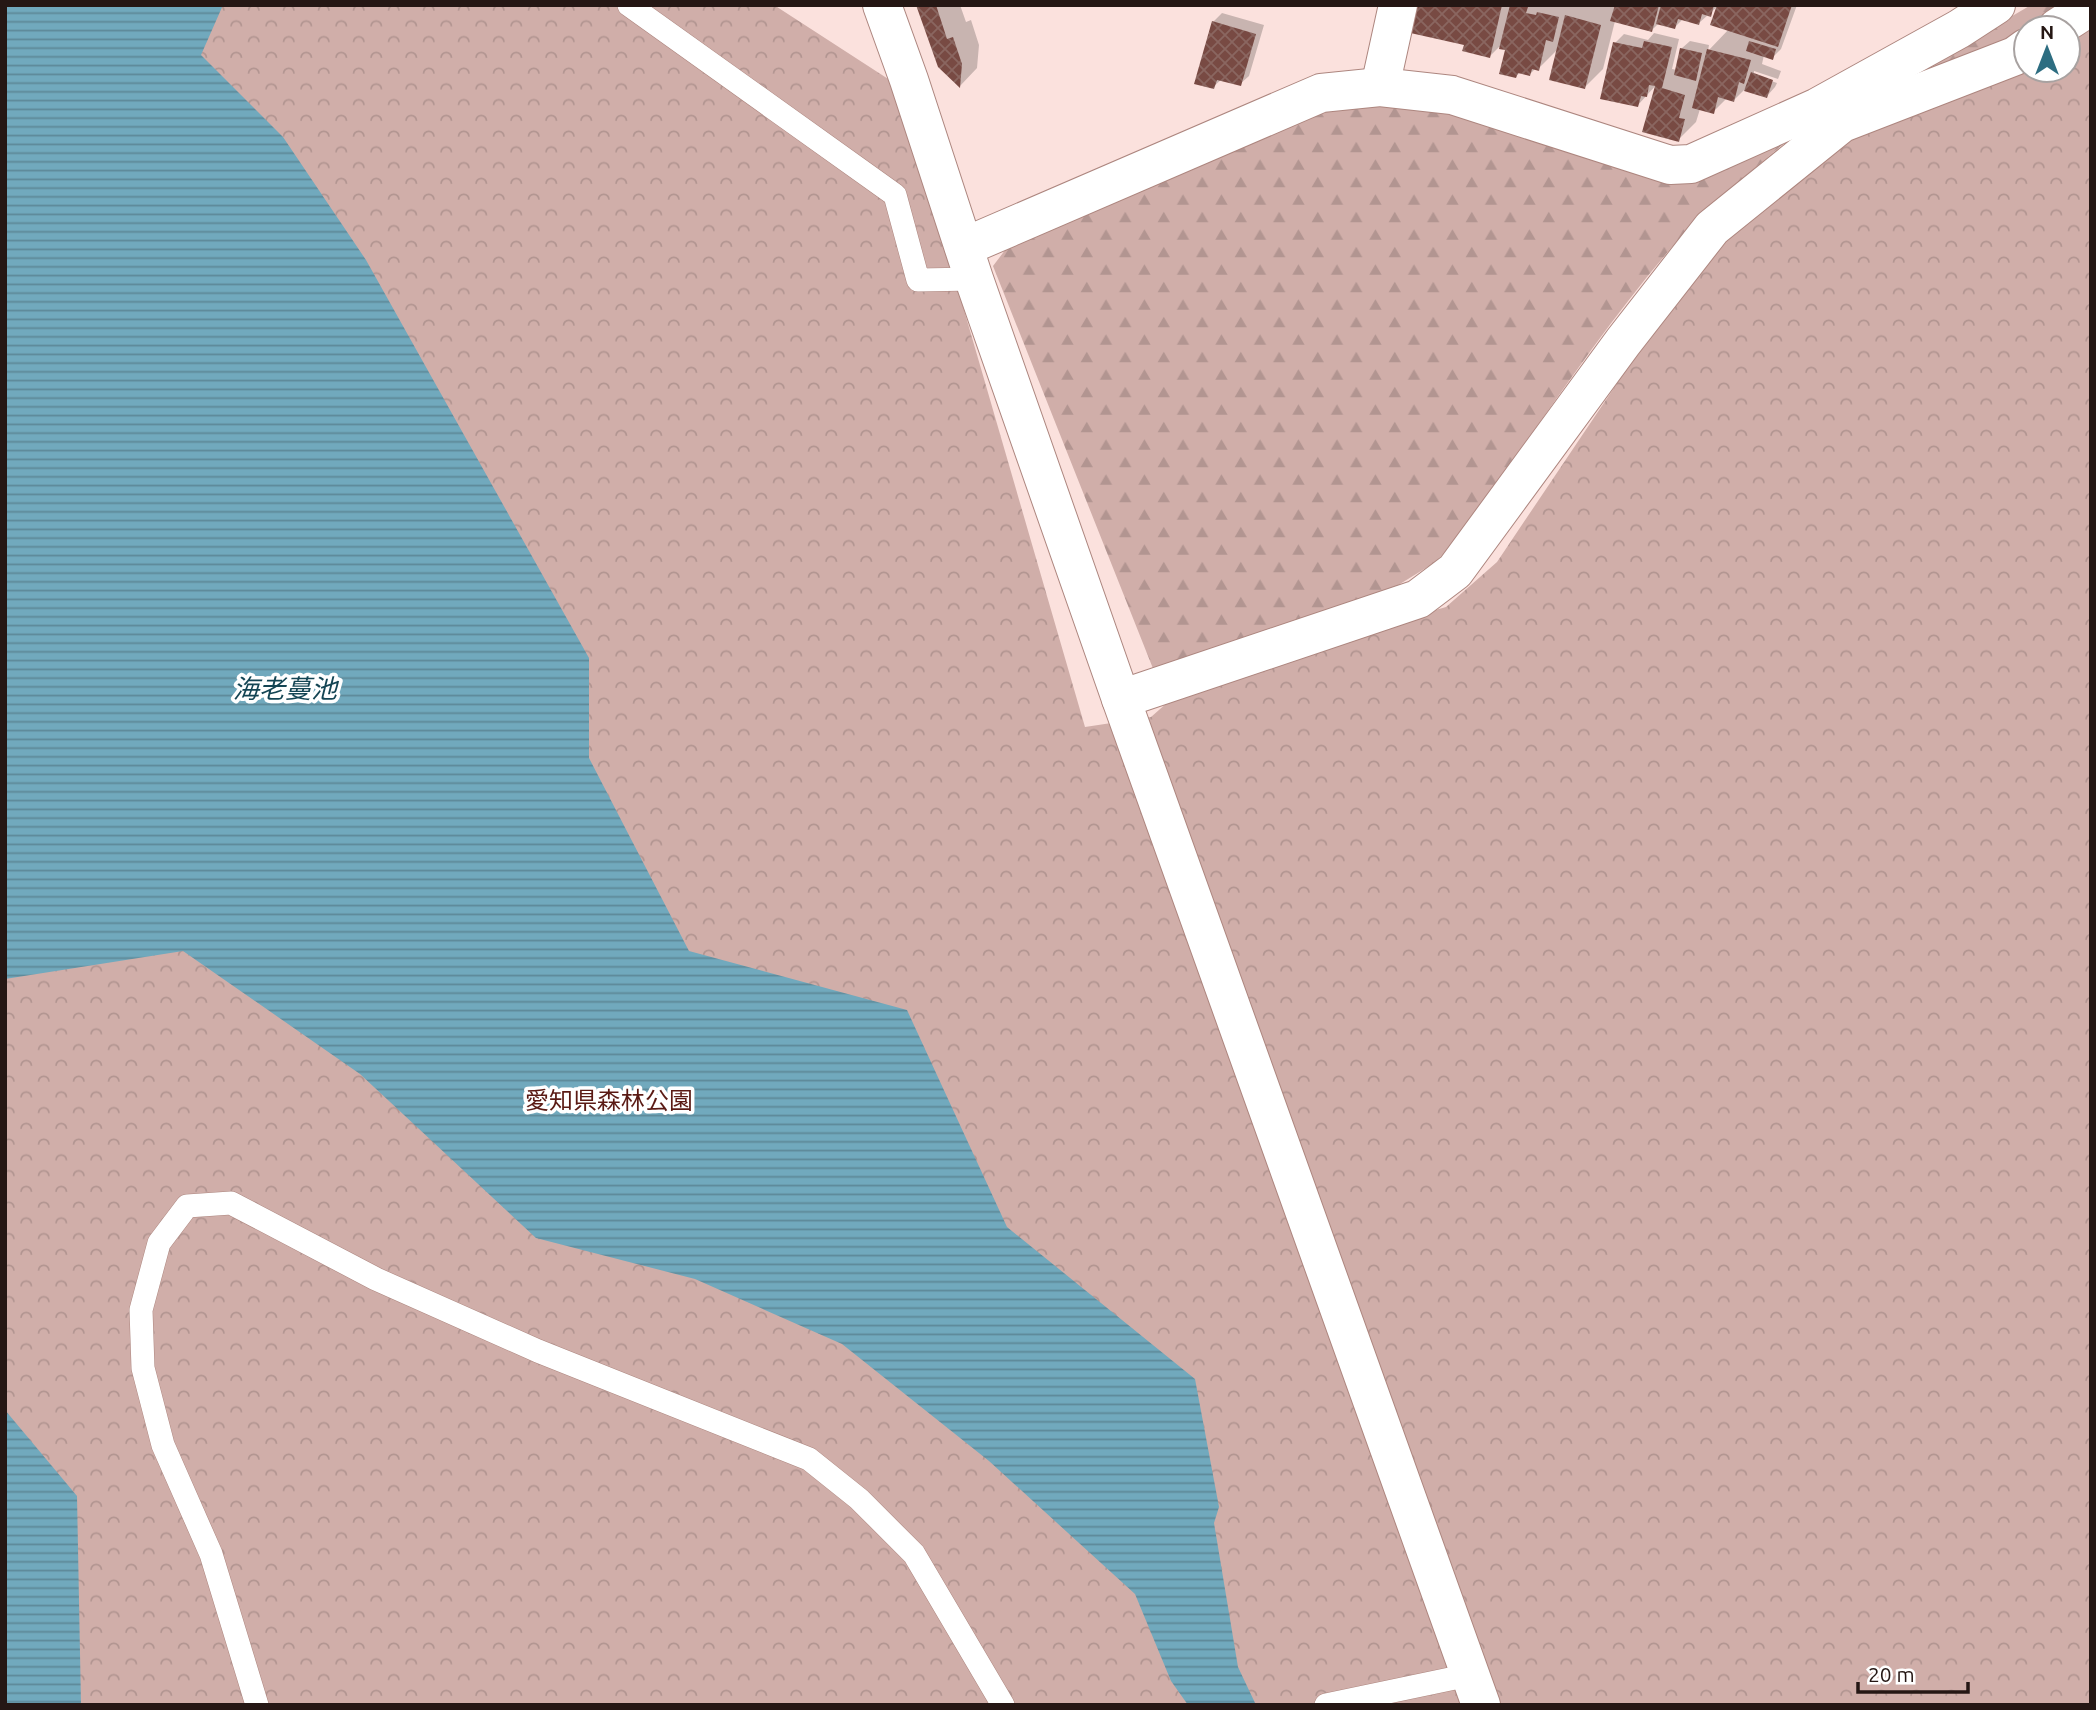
<svg xmlns="http://www.w3.org/2000/svg" width="2096" height="1710" viewBox="0 0 2096 1710" font-family="Ubuntu,'Noto Sans JP',sans-serif">
<style>
.forest{fill:url(#forest-firs)}
.park{fill:url(#park-crowns)}
.water{fill:url(#water-rules)}
.shadow{fill:#0003}
.building{fill:url(#building-cross-hatch)}
.lines{fill:none;stroke-linecap:round;stroke-linejoin:round}
.lane-casing{stroke:#ad867f;stroke-width:24}
.street-casing{stroke:#ad867f;stroke-width:40}
.secondary-casing{stroke:#ad867f;stroke-width:40}
.lane{stroke:#fff;stroke-width:23}
.street{stroke:#fff;stroke-width:38}
.secondary{stroke:#fff;stroke-width:38}
.labels{text-anchor:middle;dominant-baseline:central;stroke-width:7;stroke-linejoin:round;paint-order:stroke}
.park-label{font-size:24px;fill:#5a1a14;stroke:#fff}
.water-label{font-size:26px;font-style:italic;fill:#144554;stroke:#fff}
</style>
<defs>
<pattern id="forest-firs" width="22" height="20" patternUnits="userSpaceOnUse" patternTransform="scale(1.75)"><rect width="22" height="20" fill="#d0aea9"/><path d="M5 1l3.5 6h-7zM16 11l3.5 6h-7z" fill="#b29591"/></pattern>
<pattern id="park-crowns" width="20" height="18" patternUnits="userSpaceOnUse" patternTransform="scale(1.75)"><rect width="20" height="18" fill="#d0aea9"/><path d="M2 6a3 3 0 1 1 6 0M12 15a3 3 0 1 1 6 0" fill="none" stroke="#b29591"/></pattern>
<pattern id="water-rules" width="6" height="5" patternUnits="userSpaceOnUse" patternTransform="scale(1.75)"><rect width="6" height="5" fill="#71a9bd"/><path d="M0 2.5h6" fill="none" stroke="#5d8998"/></pattern>
<pattern id="building-cross-hatch" width="8" height="8" patternUnits="userSpaceOnUse" patternTransform="scale(1.75)"><rect width="8" height="8" fill="#784a43"/><path d="M0 0l8 8M0 8l8-8" fill="none" stroke="#8a6660"/></pattern>
</defs>
<rect width="100%" height="100%" fill="#fbe1dd"/>
<g class="forest">
<polygon points="2031,5 2071,5 2036,28 2026,28 2026,34 1969,59 1888,81 1973,39"/>
<path d="M1400 97 1674 176 1789 139C1750 173 1706 207 1672 247 1593 339 1527 444 1456 542L1434 563 1374 600 1154 671 993 266 1012 241 1281 116Z"/>
</g>
<polygon class="park" points="5,5 774,5 899,86 1085,727 1151,717 1176,695 1259,662 1446,607 1497,562 1669,306 1733,232 1849,130 2026,70 2068,70 2068,37 2091,24 2091,1705 5,1705"/>
<g class="water">
<polygon points="5,5 223,5 201,55 283,137 366,260 589,658 589,758 689,951 907,1010 1007,1227 1195,1379 1219,1507 1214,1523 1238,1667 1256,1705 1188,1705 1171,1681 1135,1594 989,1461 842,1344 695,1279 536,1238 360,1074 183,951 5,979"/>
<polygon points="5,1410 77,1496 81,1705 5,1705"/>
</g>
<g class="shadow">
<polygon points="918,5 960,5 966,22 971,20 979,45 977,68 960,86"/>
<polygon points="1414,5 1616,6 1797,5 1781,49 1772,58 1764,55 1762,64 1781,71 1778,79 1754,71 1754,75 1777,83 1775,87 1767,96 1745,89 1734,100 1727,98 1713,112 1700,109 1696,122 1678,140 1657,84 1638,105 1615,43 1624,34 1648,40 1654,33 1679,39 1672,69 1677,70 1681,49 1690,41 1709,45 1708,51 1729,29 1718,6 1699,23 1683,19 1675,27 1659,23 1651,31 1615,21 1603,69 1585,87 1558,49 1538,69 1536,68 1530,74 1521,72 1516,76 1507,49 1499,47 1490,56 1466,43"/>
<polygon points="1222,13 1264,25 1249,76 1240,84 1222,79 1213,87 1213,22"/>
</g>
<g class="building">
<polygon points="916,5 936,5 947,39 953,37 962,64 960,88 938,67"/>
<polygon points="1412,5 1502,5 1490,58 1462,51 1464,45 1406,32"/>
<polygon points="1510,5 1528,7 1526,13 1536,15 1537,12 1559,17 1553,42 1546,40 1539,71 1532,69 1530,76 1518,73 1516,78 1499,74 1505,50 1499,49"/>
<polygon points="1615,5 1659,5 1652,32 1610,21"/>
<polygon points="1661,5 1714,5 1711,17 1702,14 1699,25 1678,19 1675,29 1656,24"/>
<polygon points="1717,5 1792,5 1778,47 1710,25"/>
<polygon points="1565,15 1601,25 1585,89 1549,80"/>
<polygon points="1212,21 1256,34 1241,86 1217,80 1214,89 1194,84"/>
<polygon points="1644,41 1672,47 1662,88 1685,95 1679,118 1685,119 1679,142 1642,132 1655,86 1649,85 1647,97 1641,96 1638,107 1600,99 1613,42 1642,48"/>
<polygon points="1749,41 1776,49 1773,60 1746,51"/>
<polygon points="1680,48 1702,53 1696,81 1674,75"/>
<polygon points="1707,49 1751,60 1744,84 1739,82 1734,102 1718,97 1714,114 1692,108"/>
<polygon points="1751,72 1773,80 1767,98 1744,91"/>
</g>
<g class="lines">
<defs>
<g id="lane">
<polyline points="629,5 895,195 918,280 974,279"/>
<polyline points="257,1705 211,1554 163,1445 143,1368 141,1310 159,1243 187,1206 231,1203 376,1279 538,1351 809,1459 859,1499 914,1554 1003,1705"/>
<polyline points="1326,1705 1469,1675"/>
</g>
<g id="street">
<polyline points="2057,28 2091,6"/>
<polyline points="1380,87 1398,5"/>
<polyline points="964,247 1321,93 1380,87 1452,95 1670,165 1691,164 1818,107 1959,29 1996,5"/>
<polyline points="1121,699 1418,599 1455,571 1623,342 1712,228 1842,123 2015,56 2026,48"/>
</g>
<polyline id="secondary" points="882,5 909,80 974,279 1121,699 1481,1705"/>
</defs>
<use href="#lane" class="lane-casing"/>
<use href="#street" class="street-casing"/>
<use href="#secondary" class="secondary-casing"/>
<use href="#lane" class="lane"/>
<use href="#street" class="street"/>
<use href="#secondary" class="secondary"/>
</g>
<g class="labels">
<g class="park-label">
<text x="609" y="1100">愛知県森林公園</text>
</g>
<g class="water-label">
<text x="285" y="688">海老蔓池</text>
</g>
</g>
<rect width="2096" height="1710" fill="none" stroke="#251714" stroke-width="14"/>
<g transform="translate(2047 49)"><circle r="33" fill="#ffffff" stroke="#a8a2a1" stroke-width="2"/>
<path d="M0-5L12 26L0 18L-12 26Z" fill="#2d6d81"/>
<text y="-10" font-size="19" font-weight="bold" text-anchor="middle" fill="#251714">N</text>
</g>
<path d="M1858 1682v10h110v-10" fill="none" stroke="#251714" stroke-width="3.5"/>
<text x="1868" y="1682" font-size="21" fill="#251714" stroke="#ffffff" stroke-width="5" paint-order="stroke">20 m</text>
</svg>
